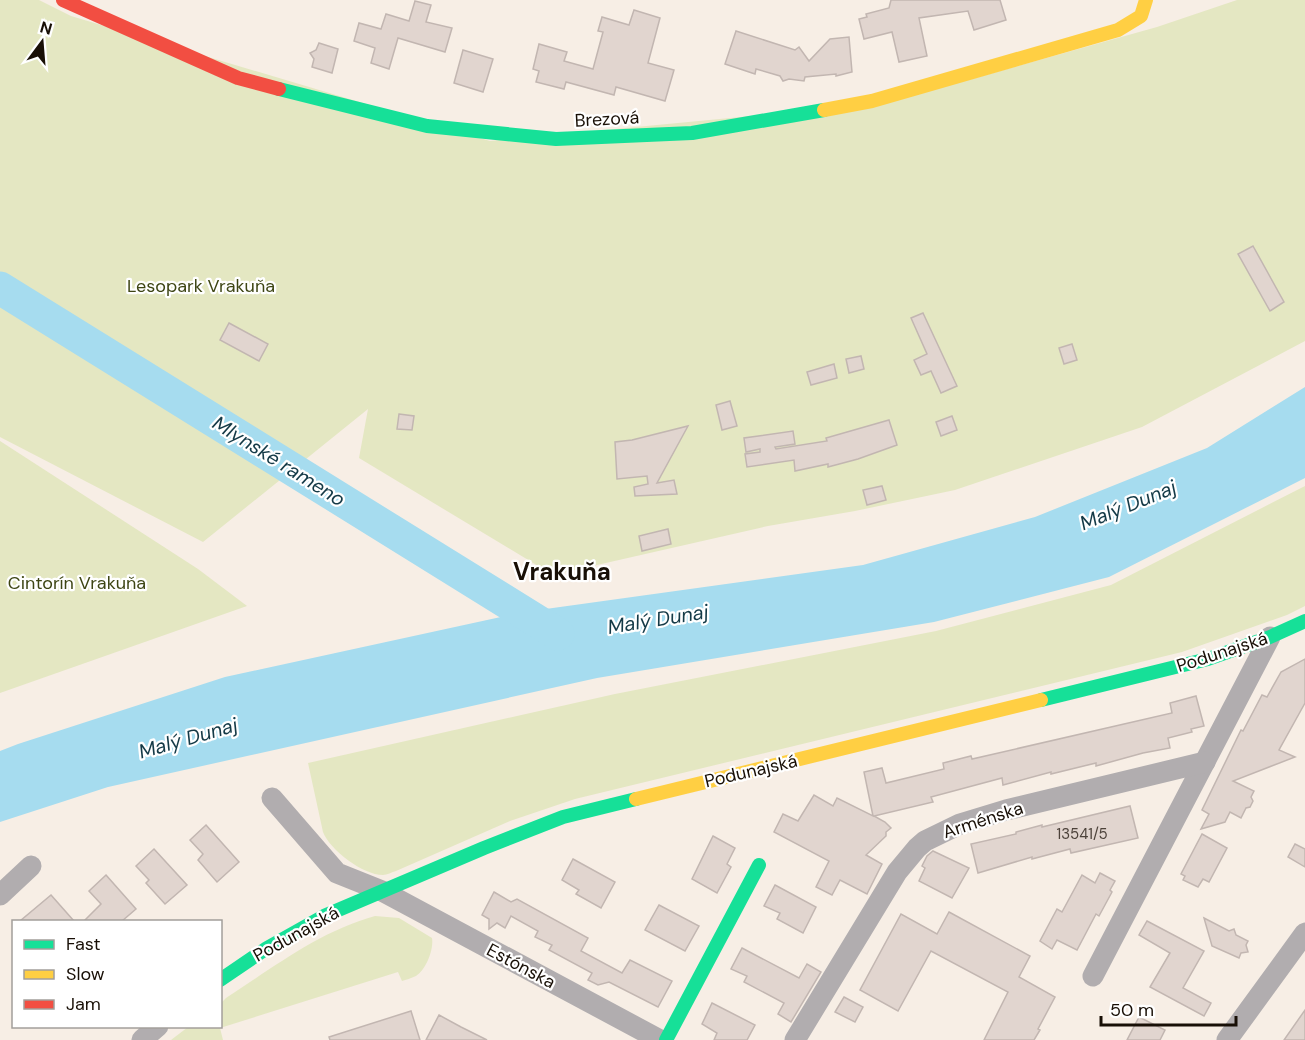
<svg xmlns="http://www.w3.org/2000/svg" width="1305" height="1040" viewBox="0 0 1305 1040" font-family="'DM Sans',sans-serif">
<style>
.green{fill:#e4e7c2}
.water{fill:#a6dcef}
.lines{fill:none;stroke-linecap:round;stroke-linejoin:round}
.river{stroke:#a6dcef;stroke-width:33}
.building{fill:#e1d5cf;stroke:#c2b6b1;stroke-width:1.5}
.street{stroke:#b1adaf;stroke-width:21}
.fast{stroke:#16e098;stroke-width:14}
.slow{stroke:#ffcf43;stroke-width:14}
.jam{stroke:#f24e42;stroke-width:14}
.labels{text-anchor:middle;dominant-baseline:central;stroke-width:4.5;stroke-linejoin:round;paint-order:stroke}
.number-label{font-size:15px;fill:#4c423a}
.street-label{font-size:18px;fill:#180f06;stroke:#fff}
.park-label{font-size:18px;fill:#3d4513;stroke:#fff}
.water-label{font-size:20px;font-style:italic;fill:#143a47;stroke:#fff}
.district-label{font-size:24px;font-weight:bold;fill:#180f06;stroke:#fff}
</style>
<rect width="100%" height="100%" fill="#f7eee5"/>
<g class="green">
<polygon points="0,0 39,0 71,16 490,141 886,103 1157,27 1237,0 1305,0 1305,341 1142,427 955,490 855,511 768,526 553,575 359,458 368,409 203,542 0,437"/>
<polygon points="0,441 198,569 247,606 0,693"/>
<path d="M1305 486V606L1287 615 1182 652 575 799 510 821 396 871C392 872 387 875 383 875 363 875 330 850 323 832L308 763 615 694 936 631 1111 585Z"/>
<path d="M375 916 399 918 432 938C434 949 426 970 416 976 411 978 406 980 402 981L398 972 220 1028 223 1040H171L188 1027 220 1026 221 1003 226 998C274 967 320 931 375 916Z"/>
</g>
<polygon class="water" points="1305,387 1305,478 1109,577 934,622 597,678 108,787 0,822 0,751 18,744 225,677 524,612 863,565 1035,517 1207,448"/>
<g class="lines">
<polyline class="river" points="0,288 558,634"/>
</g>
<g class="building">
<polygon points="891,0 1000,0 1006,20 974,30 968,11 919,18 927,56 899,62 892,32 864,39 859,19 867,17 866,14 889,8"/>
<polygon points="415,1 431,5 426,22 452,28 445,52 398,38 389,69 371,63 375,48 354,41 359,23 381,29 386,14 409,21"/>
<polygon points="634,10 660,18 648,63 674,70 665,101 616,87 614,95 566,82 564,89 536,82 539,71 533,69 539,44 567,52 564,61 593,69 603,32 598,31 602,17 629,25"/>
<polygon points="736,31 795,50 799,47 809,61 830,39 849,37 852,72 836,76 836,74 805,77 804,81 789,79 783,81 780,76 756,69 755,74 725,64"/>
<polygon points="319,43 338,49 332,73 312,67 314,59 310,53 316,50"/>
<polygon points="463,50 493,59 483,92 454,83"/>
<polygon points="1253,246 1284,302 1270,311 1238,254"/>
<polygon points="923,313 957,386 941,393 931,371 921,375 914,360 927,354 911,318"/>
<polygon points="229,323 268,344 259,361 220,340"/>
<polygon points="1072,344 1077,360 1064,364 1059,348"/>
<polygon points="861,356 864,369 849,373 846,359"/>
<polygon points="834,364 837,378 811,385 807,372"/>
<polygon points="730,401 737,426 722,430 716,405"/>
<polygon points="399,414 414,416 412,430 397,429"/>
<polygon points="952,416 957,430 941,436 936,422"/>
<polygon points="889,420 897,445 858,459 828,467 828,464 795,471 794,460 747,467 745,454 760,452 760,449 746,452 744,438 793,431 795,444 775,447 776,449 827,441 826,438"/>
<polygon points="688,426 657,483 674,480 677,494 635,496 634,487 648,484 647,476 617,479 615,442 632,440"/>
<polygon points="882,486 886,500 867,505 863,490"/>
<polygon points="668,529 671,544 642,551 639,536"/>
<polygon points="1305,659 1305,703 1279,750 1295,757 1233,781 1254,791 1251,797 1253,801 1250,807 1246,808 1241,818 1230,812 1225,822 1201,829 1209,814 1202,810 1241,730 1243,731 1262,695 1267,697 1281,672"/>
<polygon points="1196,696 1204,726 1191,729 1192,732 1168,738 1170,748 1143,753 1096,766 1096,763 1051,774 1051,772 1003,785 1002,778 931,797 933,802 874,816 885,822 891,828 886,832 886,836 866,855 882,864 867,894 840,880 832,895 816,887 829,861 774,832 783,814 798,821 814,795 833,806 837,798 873,816 864,772 882,768 886,783 944,769 943,763 971,756 972,759 1172,713 1170,703"/>
<polygon points="1130,806 1138,838 1071,853 1070,849 1032,859 1032,857 978,873 971,844 1016,834 1016,832 1042,825 1042,827"/>
<polygon points="206,825 239,862 217,882 198,860 203,854 190,840"/>
<polygon points="1202,834 1227,848 1209,882 1203,879 1198,887 1183,880 1185,876 1181,874"/>
<polygon points="713,836 735,848 727,864 731,867 717,893 692,879"/>
<polygon points="1295,844 1305,849 1305,867 1288,857"/>
<polygon points="154,849 187,885 165,904 146,883 149,880 136,866"/>
<polygon points="933,851 969,868 952,898 919,881 925,868 922,866 927,856"/>
<polygon points="573,859 615,882 601,908 576,894 579,890 562,880"/>
<polygon points="1100,873 1115,881 1110,890 1112,892 1099,916 1096,914 1077,950 1057,940 1052,949 1040,941 1057,909 1062,912 1082,875 1095,883"/>
<polygon points="106,875 136,909 122,921 84,921 101,904 89,891"/>
<polygon points="775,885 816,907 803,933 777,919 780,913 764,906"/>
<polygon points="494,892 511,902 517,899 588,938 581,951 622,973 630,960 672,981 658,1007 609,982 598,985 588,980 592,973 549,950 552,945 535,937 538,931 511,916 505,928 497,923 489,929 489,919 482,915"/>
<polygon points="51,895 74,921 20,921"/>
<polygon points="659,905 699,926 685,951 645,930"/>
<polygon points="949,912 1030,956 1019,977 1055,997 1038,1029 1040,1030 1034,1040 984,1040 1008,992 931,951 898,1011 860,990 901,914 937,934"/>
<polygon points="1204,918 1229,931 1234,929 1236,935 1248,941 1246,945 1248,952 1241,953 1239,958 1212,946"/>
<polygon points="1147,921 1204,951 1183,988 1211,1003 1204,1016 1150,987 1170,953 1139,935"/>
<polygon points="742,948 799,978 807,964 821,972 791,1022 778,1014 784,1003 744,982 747,976 731,969"/>
<polygon points="844,997 863,1007 855,1022 835,1012"/>
<polygon points="712,1003 755,1025 747,1040 714,1040 717,1033 702,1024"/>
<polygon points="1305,1010 1305,1040 1284,1040"/>
<polygon points="411,1011 420,1040 330,1040 329,1037"/>
<polygon points="439,1015 461,1027 487,1040 426,1040"/>
<polygon points="1139,1017 1165,1030 1160,1040 1127,1040"/>
</g>
<g class="lines">
<g class="street">
<polyline points="272,798 337,873 382,891 660,1040"/>
<polyline points="0,895 31,866"/>
<polyline points="1093,976 1270,637"/>
<polyline points="142,1040 158,1026"/>
<polyline points="795,1040 897,872 917,848 925,841 960,824 1006,810 1205,762"/>
<polyline points="1227,1040 1305,933"/>
</g>
<g class="fast">
<polyline points="279,89 427,126 556,139 692,133 824,110"/>
<polyline points="1041,700 1208,659 1270,637 1305,621"/>
<polyline points="220,980 267,948 324,916 484,848 563,817 636,799"/>
<polyline points="666,1040 759,865"/>
</g>
<g class="slow">
<polyline points="824,110 872,101 1118,30 1141,16 1146,0"/>
<polyline points="636,799 1041,700"/>
</g>
<polyline class="jam" points="63,0 238,78 279,89"/>
</g>
<g class="labels">
<g class="number-label">
<text x="1082" y="834">13541/5</text>
</g>
<g class="street-label">
<text transform="translate(607 119) rotate(-3)">Brezová</text>
<text transform="translate(1222 652) rotate(-18)">Podunajská</text>
<text transform="translate(751 771) rotate(-13)">Podunajská</text>
<text transform="translate(983 820) rotate(-18)">Arménska</text>
<text transform="translate(296 934) rotate(-29)">Podunajská</text>
<text transform="translate(521 966) rotate(28)">Estónska</text>
</g>
<g class="park-label">
<text x="201" y="286">Lesopark Vrakuňa</text>
<text x="77" y="583">Cintorín Vrakuňa</text>
</g>
<g class="water-label">
<text transform="translate(279 461) rotate(32)">Mlynské rameno</text>
<text transform="translate(1128 505) rotate(-22)">Malý Dunaj</text>
<text transform="translate(658 619) rotate(-9)">Malý Dunaj</text>
<text transform="translate(188 738) rotate(-16)">Malý Dunaj</text>
</g>
<g class="district-label">
<text x="562" y="571">Vrakuňa</text>
</g>
</g>
<rect x="12" y="920" width="210" height="108" fill="#ffffff" stroke="#a39f9b" stroke-width="1.5"/>
<rect x="24" y="940" width="30" height="9" fill="#16e098" stroke="#a39f9b" stroke-width="1.5"/>
<text x="66" y="950" font-size="18" fill="#180f06">Fast</text>
<rect x="24" y="970" width="30" height="9" fill="#ffcf43" stroke="#a39f9b" stroke-width="1.5"/>
<text x="66" y="980" font-size="18" fill="#180f06">Slow</text>
<rect x="24" y="1000" width="30" height="9" fill="#f24e42" stroke="#a39f9b" stroke-width="1.5"/>
<text x="66" y="1010" font-size="18" fill="#180f06">Jam</text>
<g transform="translate(42 42) rotate(16)" stroke="#ffffff" stroke-width="4.5" paint-order="stroke">
<path d="M0-4.5L10 22L0 15L-10 22Z" fill="#180f06"/>
<text y="-9" font-size="16" font-weight="bold" text-anchor="middle" fill="#180f06">N</text>
</g>
<path d="M1101 1016v9h135v-9" fill="none" stroke="#180f06" stroke-width="3"/>
<text x="1110" y="1016" font-size="18" fill="#180f06" stroke="#ffffff" stroke-width="4.5" paint-order="stroke">50 m</text>
</svg>
